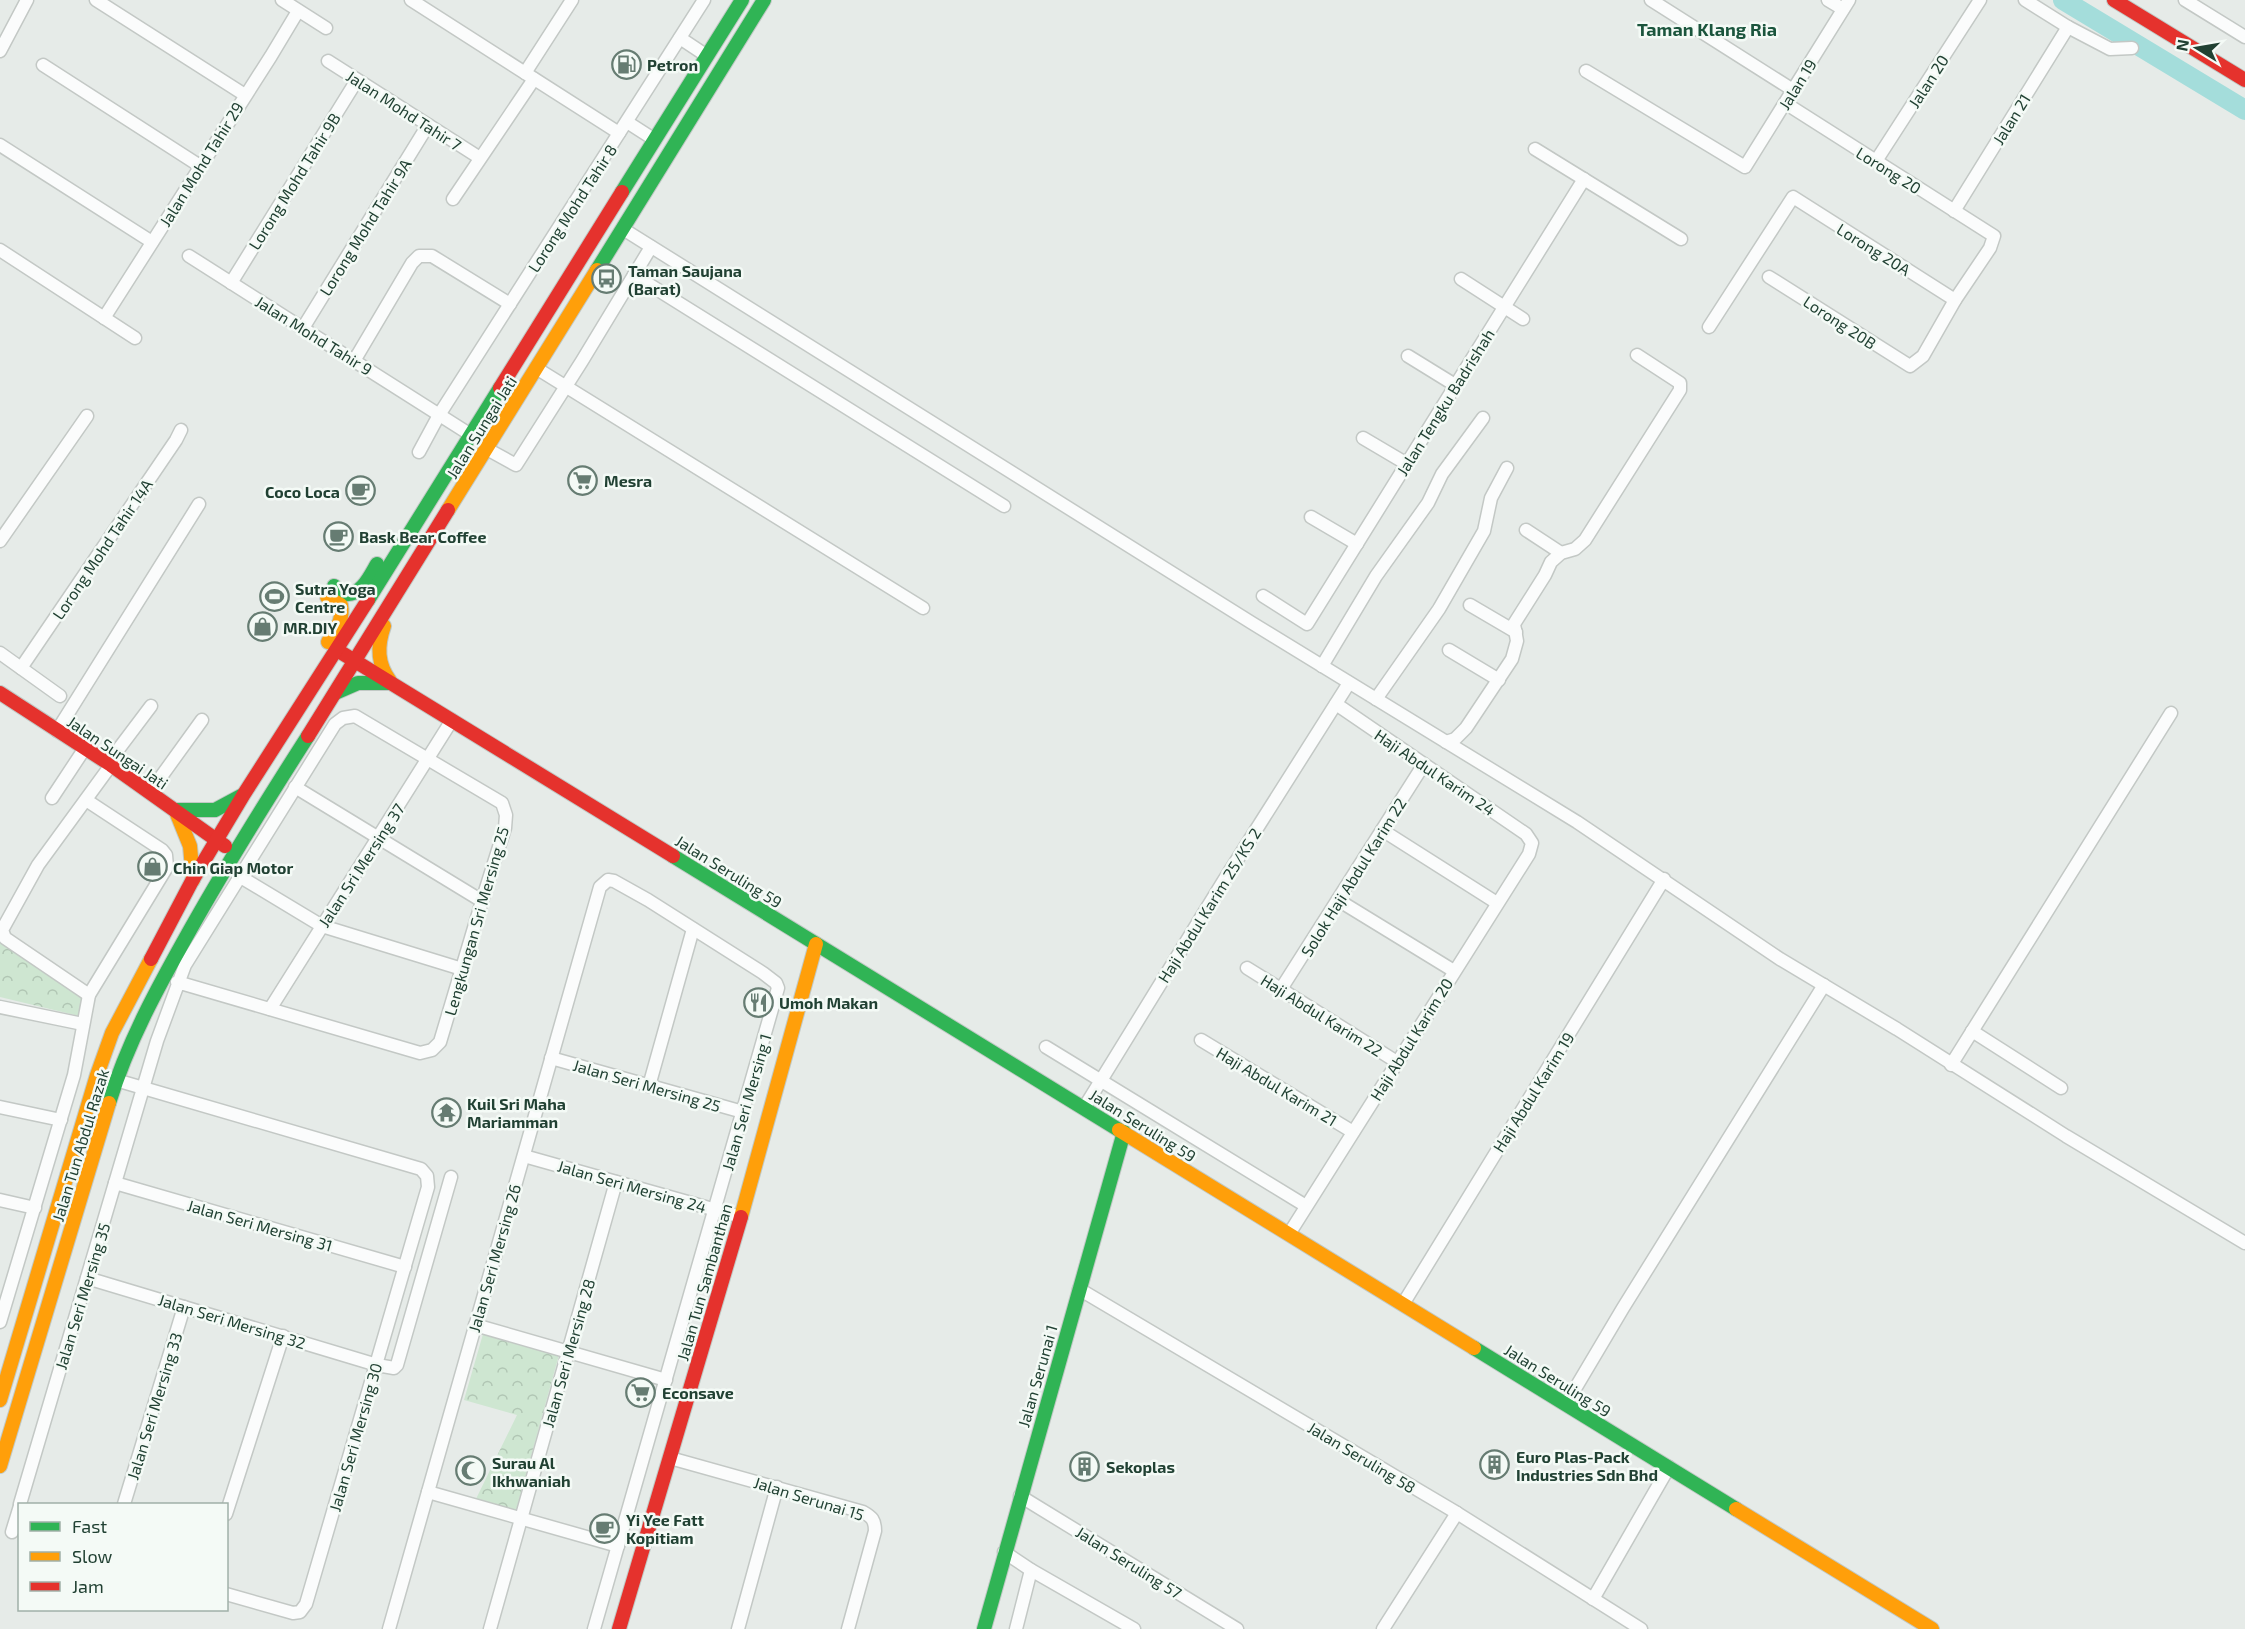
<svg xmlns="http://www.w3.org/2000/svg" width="2245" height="1629" viewBox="0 0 2245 1629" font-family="'Exo 2',sans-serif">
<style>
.forest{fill:url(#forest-crowns)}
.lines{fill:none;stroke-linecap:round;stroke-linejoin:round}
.river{stroke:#a4dddb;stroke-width:20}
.street-casing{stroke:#c3c8c5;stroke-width:15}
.fast-casing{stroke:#c1c9c5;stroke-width:16}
.slow-casing{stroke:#c1c9c5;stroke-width:16}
.jam-casing{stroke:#c1c9c5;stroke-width:16}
.street{stroke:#fbfcfc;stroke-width:12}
.fast{stroke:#30b455;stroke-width:14}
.slow{stroke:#ff9f0a;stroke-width:14}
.jam{stroke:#e5322d;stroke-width:14}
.labels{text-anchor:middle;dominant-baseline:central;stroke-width:5;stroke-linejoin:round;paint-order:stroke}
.poi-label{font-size:16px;font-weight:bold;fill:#214133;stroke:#f4faf6;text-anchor:start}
.street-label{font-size:16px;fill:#214133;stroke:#f4faf6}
.neighbourhood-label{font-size:18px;font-weight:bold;fill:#1b553d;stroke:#f4faf6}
</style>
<defs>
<pattern id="forest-crowns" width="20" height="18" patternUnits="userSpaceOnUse" patternTransform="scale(1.5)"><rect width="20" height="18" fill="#cee6d1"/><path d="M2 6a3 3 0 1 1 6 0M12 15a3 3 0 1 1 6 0" fill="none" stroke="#b1c6b4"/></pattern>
</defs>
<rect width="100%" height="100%" fill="#e6ebe8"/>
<g class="forest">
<polygon points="0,937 84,997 79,1016 0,997"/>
<polygon points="483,1334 559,1355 515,1514 474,1503 517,1415 464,1400"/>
</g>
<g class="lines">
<polyline class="river" points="2063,0 2245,110"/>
<defs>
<g id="street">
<polyline points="96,0 245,95"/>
<polyline points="282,0 326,28"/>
<polyline points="411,0 619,133"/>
<polyline points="1651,0 1793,90"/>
<polyline points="1828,0 1843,9"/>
<polyline points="2025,0 2068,27 2110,49 2132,48"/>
<polyline points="2185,0 2245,37"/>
<polyline points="680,38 707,56"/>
<polyline points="0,51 27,0"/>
<polyline points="328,61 480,158"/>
<polyline points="43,65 200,166"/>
<polyline points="1586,71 1745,167 1849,0"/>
<polyline points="525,73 572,0"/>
<polyline points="627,122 655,140"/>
<polyline points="0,145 152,242"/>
<polyline points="1535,149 1681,239"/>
<polyline points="1876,161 1980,0"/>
<polyline points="453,199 534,79"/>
<polyline points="1954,211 2068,27"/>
<polyline points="623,229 1252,623 1577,822 1780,959 1897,1029 2066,1136 2245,1243"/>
<polyline points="0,250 135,338"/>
<polyline points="189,256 471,435"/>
<polyline points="634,275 1004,506"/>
<polyline points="1769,277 1910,366 1923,356 1955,300 1990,248 1994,236 1785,103"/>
<polyline points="1461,279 1523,319"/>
<polyline points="231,283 357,80"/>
<polyline points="104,318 271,56 298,11"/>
<polyline points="1709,327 1793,197 1955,300"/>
<polyline points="303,328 428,125"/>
<polyline points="1408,356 1455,385"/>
<polyline points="354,361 412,263 419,256 432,256 510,304"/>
<polyline points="536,368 923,608"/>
<polyline points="1363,438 1407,464"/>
<polyline points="487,449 516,465 582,361 651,247"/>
<polyline points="419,452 439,415 704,0"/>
<polyline points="1311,517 1357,544"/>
<polyline points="1526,530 1561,553"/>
<polyline points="0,541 87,416"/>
<polyline points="1263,596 1307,624 1584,179"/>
<polyline points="1470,605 1516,632"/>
<polyline points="1449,650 1499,680"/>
<polyline points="0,653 60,696"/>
<polyline points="1322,666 1376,576 1428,503 1442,474 1483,418"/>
<polyline points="21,668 176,440 181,430"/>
<polyline points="1376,699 1439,609 1484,531 1491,498 1507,468"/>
<polyline points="57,731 199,504"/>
<polyline points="1446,742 1455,739 1466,728 1512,659 1517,641 1514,624 1545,575 1551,562 1561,553 1575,549 1585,540 1680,390 1680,383 1637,355"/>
<polyline points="108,763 151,706"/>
<polyline points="295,787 482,901"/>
<polyline points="150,792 202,720"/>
<polyline points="52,798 85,748"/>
<polyline points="1382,830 1497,903"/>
<polyline points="239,876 322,926 462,969"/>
<polyline points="1338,900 1454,971"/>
<polyline points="1247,968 1397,1062"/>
<polyline points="1281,989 1424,764"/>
<polyline points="89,995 5,938 2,930 38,865 111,765"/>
<polyline points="0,1007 83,1024"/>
<polyline points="270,1009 452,720"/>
<polyline points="1972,1031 2061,1088"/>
<polyline points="1201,1040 1353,1132"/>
<polyline points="1046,1047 1306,1206"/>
<polyline points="551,1058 743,1112"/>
<polyline points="1951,1065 2171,713"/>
<polyline points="109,1078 421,1169 427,1176 428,1187 306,1604 300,1612 293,1613 226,1594"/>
<polyline points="649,1086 693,929"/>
<polyline points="0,1107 61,1120"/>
<polyline points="1084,1108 1223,882 1349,683"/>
<polyline points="524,1156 741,1217"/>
<polyline points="115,1183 405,1267"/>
<polyline points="0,1200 35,1208"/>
<polyline points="1289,1234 1529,854 1532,843 1526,834 1336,704"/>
<polyline points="87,1278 377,1365 394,1368 397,1365 451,1177"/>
<polyline points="1079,1289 1457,1513 1641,1629"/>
<polyline points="1403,1304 1664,879"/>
<polyline points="0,1322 74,1075 89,995 167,867 166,855 162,850 86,800"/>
<polyline points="475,1325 666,1380"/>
<polyline points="1566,1404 1623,1308 1824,985"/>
<path d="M670 1458 863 1512C872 1517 875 1520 875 1531L848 1629"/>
<polyline points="428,1492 618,1546"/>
<polyline points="1020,1496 1237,1629"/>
<polyline points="20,1504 157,1041 185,965 335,724 343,718 355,716 502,803 506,815 505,828 482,901 440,1042 432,1050 420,1053 177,982"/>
<polyline points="124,1504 184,1307"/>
<polyline points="226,1514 283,1336"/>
<polyline points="12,1532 20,1506"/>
<polyline points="1004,1552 1031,1570 1134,1629"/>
<polyline points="1593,1599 1669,1467"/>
<polyline points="389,1629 600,887 608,880 614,881 648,900 763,973 776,983 778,988 594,1629"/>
<polyline points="490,1629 616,1182"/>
<polyline points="738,1629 777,1487"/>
<polyline points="1016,1629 1031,1570"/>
<polyline points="1383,1629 1457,1513"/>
</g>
<g id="fast">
<polyline points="622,192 742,0"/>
<polyline points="597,270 764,0"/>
<path d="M334 586 345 594C361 596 370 576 377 564"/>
<polyline points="368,600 500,388"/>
<polyline points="335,693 358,683 390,683"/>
<polyline points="175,810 215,810 241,796"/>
<polyline points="673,856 1119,1130"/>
<path d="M109 1103C128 1041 158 987 190 930 227 864 267 800 308 736"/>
<polyline points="1474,1348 1736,1509"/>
<polyline points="984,1629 1124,1132"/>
</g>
<g id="slow">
<polyline points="448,510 597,270"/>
<path d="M327 597 341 605C344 620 335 630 328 642"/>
<path d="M384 626C377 646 377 664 390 681"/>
<polyline points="177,814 190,846 193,880"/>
<polyline points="1119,1130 1474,1348"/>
<polyline points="741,1217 816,944"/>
<polyline points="0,1400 97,1075 112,1033 151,959"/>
<polyline points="0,1466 109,1103"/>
<polyline points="1736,1509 1932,1629"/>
</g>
<g id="jam">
<polyline points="2114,0 2245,80"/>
<polyline points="500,388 622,192"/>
<polyline points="337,650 673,856"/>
<polyline points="0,693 111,765 225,846"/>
<polyline points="308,736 448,510"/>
<polyline points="151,959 192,881 244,794 368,600"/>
<polyline points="619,1629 741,1217"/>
</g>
</defs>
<use href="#street" class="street-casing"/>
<use href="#fast" class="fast-casing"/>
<use href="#slow" class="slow-casing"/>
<use href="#jam" class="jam-casing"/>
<use href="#street" class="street"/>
<use href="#fast" class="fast"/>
<use href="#slow" class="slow"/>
<use href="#jam" class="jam"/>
</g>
<defs>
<symbol id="fuel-ring" viewBox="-11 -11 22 22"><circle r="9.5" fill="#f4faf6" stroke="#667c72" stroke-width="1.5"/><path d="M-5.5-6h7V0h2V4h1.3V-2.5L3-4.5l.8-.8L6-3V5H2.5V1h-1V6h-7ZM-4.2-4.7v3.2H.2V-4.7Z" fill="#667c72"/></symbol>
<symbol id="bus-ring" viewBox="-11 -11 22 22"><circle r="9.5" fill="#f4faf6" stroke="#667c72" stroke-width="1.5"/><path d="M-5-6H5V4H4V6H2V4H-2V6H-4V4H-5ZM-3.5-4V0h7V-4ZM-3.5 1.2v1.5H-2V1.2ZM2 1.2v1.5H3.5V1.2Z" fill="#667c72"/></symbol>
<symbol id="supermarket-ring" viewBox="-11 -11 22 22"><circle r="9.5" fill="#f4faf6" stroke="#667c72" stroke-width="1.5"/><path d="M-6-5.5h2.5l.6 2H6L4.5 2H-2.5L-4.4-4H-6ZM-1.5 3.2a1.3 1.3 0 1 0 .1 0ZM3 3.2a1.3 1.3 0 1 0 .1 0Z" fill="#667c72"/></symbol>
<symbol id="cafe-ring" viewBox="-11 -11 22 22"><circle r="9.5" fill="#f4faf6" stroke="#667c72" stroke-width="1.5"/><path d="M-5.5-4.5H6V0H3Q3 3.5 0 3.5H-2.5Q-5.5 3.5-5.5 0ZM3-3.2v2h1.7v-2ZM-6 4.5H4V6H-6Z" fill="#667c72"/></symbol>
<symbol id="stadium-ring" viewBox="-11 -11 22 22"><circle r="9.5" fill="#f4faf6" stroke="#667c72" stroke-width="1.5"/><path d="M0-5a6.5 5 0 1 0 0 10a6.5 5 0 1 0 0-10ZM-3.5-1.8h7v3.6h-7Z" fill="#667c72"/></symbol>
<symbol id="shop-ring" viewBox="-11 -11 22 22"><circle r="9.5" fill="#f4faf6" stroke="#667c72" stroke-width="1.5"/><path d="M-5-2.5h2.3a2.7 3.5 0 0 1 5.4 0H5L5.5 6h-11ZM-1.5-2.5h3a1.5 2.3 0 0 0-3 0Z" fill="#667c72"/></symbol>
<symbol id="restaurant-ring" viewBox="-11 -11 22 22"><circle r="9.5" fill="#f4faf6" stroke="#667c72" stroke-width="1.5"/><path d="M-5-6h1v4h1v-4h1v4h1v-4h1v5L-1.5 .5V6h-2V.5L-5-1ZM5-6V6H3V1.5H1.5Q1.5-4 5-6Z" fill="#667c72"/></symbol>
<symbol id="temple-ring" viewBox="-11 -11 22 22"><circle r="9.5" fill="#f4faf6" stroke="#667c72" stroke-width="1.5"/><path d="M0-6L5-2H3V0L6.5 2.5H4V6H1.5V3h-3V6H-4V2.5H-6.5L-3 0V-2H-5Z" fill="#667c72"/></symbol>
<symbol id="building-ring" viewBox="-11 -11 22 22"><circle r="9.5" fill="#f4faf6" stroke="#667c72" stroke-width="1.5"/><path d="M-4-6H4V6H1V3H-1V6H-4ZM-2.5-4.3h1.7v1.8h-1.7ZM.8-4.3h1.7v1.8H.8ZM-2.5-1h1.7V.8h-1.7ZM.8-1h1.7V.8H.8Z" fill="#667c72"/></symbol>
<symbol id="mosque-ring" viewBox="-11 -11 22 22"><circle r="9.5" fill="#f4faf6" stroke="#667c72" stroke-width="1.5"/><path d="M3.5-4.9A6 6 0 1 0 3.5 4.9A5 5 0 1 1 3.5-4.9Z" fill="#667c72"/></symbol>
</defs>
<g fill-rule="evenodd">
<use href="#fuel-ring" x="610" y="48" width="33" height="33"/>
<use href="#bus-ring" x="590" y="262" width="33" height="33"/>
<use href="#supermarket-ring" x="566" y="464" width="33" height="33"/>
<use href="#cafe-ring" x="344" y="474" width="33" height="33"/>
<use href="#cafe-ring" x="322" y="520" width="33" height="33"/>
<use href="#stadium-ring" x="258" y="580" width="33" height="33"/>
<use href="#shop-ring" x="246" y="610" width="33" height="33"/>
<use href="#shop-ring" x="136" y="850" width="33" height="33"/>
<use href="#restaurant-ring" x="742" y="986" width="33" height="33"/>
<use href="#temple-ring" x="430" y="1096" width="33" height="33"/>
<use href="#supermarket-ring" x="624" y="1376" width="33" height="33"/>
<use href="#building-ring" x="1478" y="1448" width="33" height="33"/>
<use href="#building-ring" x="1068" y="1450" width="33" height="33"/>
<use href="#mosque-ring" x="454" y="1454" width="33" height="33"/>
<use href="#cafe-ring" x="588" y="1512" width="33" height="33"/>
</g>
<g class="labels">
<g class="poi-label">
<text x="647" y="64">Petron</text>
<text x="628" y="270">Taman Saujana<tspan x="628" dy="18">(Barat)</tspan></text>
<text x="604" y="480">Mesra</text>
<text x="340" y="491" text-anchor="end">Coco Loca</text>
<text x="359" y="536">Bask Bear Coffee</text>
<text x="295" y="588">Sutra Yoga<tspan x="295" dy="18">Centre</tspan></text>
<text x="283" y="627">MR.DIY</text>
<text x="173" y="867">Chin Giap Motor</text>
<text x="779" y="1002">Umoh Makan</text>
<text x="467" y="1103">Kuil Sri Maha<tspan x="467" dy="18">Mariamman</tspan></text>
<text x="662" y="1392">Econsave</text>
<text x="1516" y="1456">Euro Plas-Pack<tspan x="1516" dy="18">Industries Sdn Bhd</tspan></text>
<text x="492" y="1462">Surau Al<tspan x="492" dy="18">Ikhwaniah</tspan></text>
<text x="1106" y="1466">Sekoplas</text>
<text x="626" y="1519">Yi Yee Fatt<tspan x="626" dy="18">Kopitiam</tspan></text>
</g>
<g class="street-label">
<text transform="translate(1928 81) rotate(-57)">Jalan 20</text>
<text transform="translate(1797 84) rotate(-58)">Jalan 19</text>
<text transform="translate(404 110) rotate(33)">Jalan Mohd Tahir 7</text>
<text transform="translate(2011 119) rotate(-58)">Jalan 21</text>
<text transform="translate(201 164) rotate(-58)">Jalan Mohd Tahir 29</text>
<text transform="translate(1889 170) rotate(32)">Lorong 20</text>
<text transform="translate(294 181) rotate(-58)">Lorong Mohd Tahir 9B</text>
<text transform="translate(572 208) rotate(-57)">Lorong Mohd Tahir 8</text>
<text transform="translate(365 227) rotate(-58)">Lorong Mohd Tahir 9A</text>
<text transform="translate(1874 249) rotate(32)">Lorong 20A</text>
<text transform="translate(1840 322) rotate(33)">Lorong 20B</text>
<text transform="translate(314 335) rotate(32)">Jalan Mohd Tahir 9</text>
<text transform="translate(1445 402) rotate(-58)">Jalan Tengku Badrishah</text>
<text transform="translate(481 427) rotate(-58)">Jalan Sungai Jati</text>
<text transform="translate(102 549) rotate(-56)">Lorong Mohd Tahir 14A</text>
<text transform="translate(118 752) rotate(34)">Jalan Sungai Jati</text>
<text transform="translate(1435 772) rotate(34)">Haji Abdul Karim 24</text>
<text transform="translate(361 865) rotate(-57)">Jalan Sri Mersing 37</text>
<text transform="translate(729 871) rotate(32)">Jalan Seruling 59</text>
<text transform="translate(1353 877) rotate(-58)">Solok Haji Abdul Karim 22</text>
<text transform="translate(1209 905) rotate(-58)">Haji Abdul Karim 25/KS 2</text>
<text transform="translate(476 921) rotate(-74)">Lengkungan Sri Mersing 25</text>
<text transform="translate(1322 1015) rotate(32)">Haji Abdul Karim 22</text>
<text transform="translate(1411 1039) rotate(-58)">Haji Abdul Karim 20</text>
<text transform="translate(647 1085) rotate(16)">Jalan Seri Mersing 25</text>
<text transform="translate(1277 1086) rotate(31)">Haji Abdul Karim 21</text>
<text transform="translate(1533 1092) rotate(-58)">Haji Abdul Karim 19</text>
<text transform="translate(746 1102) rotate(-74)">Jalan Seri Mersing 1</text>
<text transform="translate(1143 1125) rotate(32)">Jalan Seruling 59</text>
<text transform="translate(80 1145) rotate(-73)">Jalan Tun Abdul Razak</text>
<text transform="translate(632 1186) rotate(16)">Jalan Seri Mersing 24</text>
<text transform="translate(260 1225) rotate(16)">Jalan Seri Mersing 31</text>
<text transform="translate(494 1258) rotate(-74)">Jalan Seri Mersing 26</text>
<text transform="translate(704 1282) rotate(-74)">Jalan Tun Sambanthan</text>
<text transform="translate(82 1296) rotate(-73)">Jalan Seri Mersing 35</text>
<text transform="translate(232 1321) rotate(17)">Jalan Seri Mersing 32</text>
<text transform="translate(568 1353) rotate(-74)">Jalan Seri Mersing 28</text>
<text transform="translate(1037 1376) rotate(-74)">Jalan Serunai 1</text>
<text transform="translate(1558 1380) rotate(32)">Jalan Seruling 59</text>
<text transform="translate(154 1406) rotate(-73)">Jalan Seri Mersing 33</text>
<text transform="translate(355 1437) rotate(-74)">Jalan Seri Mersing 30</text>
<text transform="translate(1362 1457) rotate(31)">Jalan Seruling 58</text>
<text transform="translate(809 1498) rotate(17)">Jalan Serunai 15</text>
<text transform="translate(1129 1562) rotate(32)">Jalan Seruling 57</text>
</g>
<g class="neighbourhood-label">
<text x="1707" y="29">Taman Klang Ria</text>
</g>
</g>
<rect x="18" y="1503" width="210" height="108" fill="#f4faf6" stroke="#a0b0a8" stroke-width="1.5"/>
<rect x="30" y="1522" width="30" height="9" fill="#30b455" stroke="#a0b0a8" stroke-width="1.5"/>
<text x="72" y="1533" font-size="18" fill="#214133">Fast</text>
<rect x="30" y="1552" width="30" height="9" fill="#ff9f0a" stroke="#a0b0a8" stroke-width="1.5"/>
<text x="72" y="1563" font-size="18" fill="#214133">Slow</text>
<rect x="30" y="1582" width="30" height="9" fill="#e5322d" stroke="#a0b0a8" stroke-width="1.5"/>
<text x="72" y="1593" font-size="18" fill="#214133">Jam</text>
<g transform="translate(2197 48) rotate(281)" stroke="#f4faf6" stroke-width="4.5" paint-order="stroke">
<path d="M0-4.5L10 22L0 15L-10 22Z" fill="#214133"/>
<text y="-9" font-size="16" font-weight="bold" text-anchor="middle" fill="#214133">N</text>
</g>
</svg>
